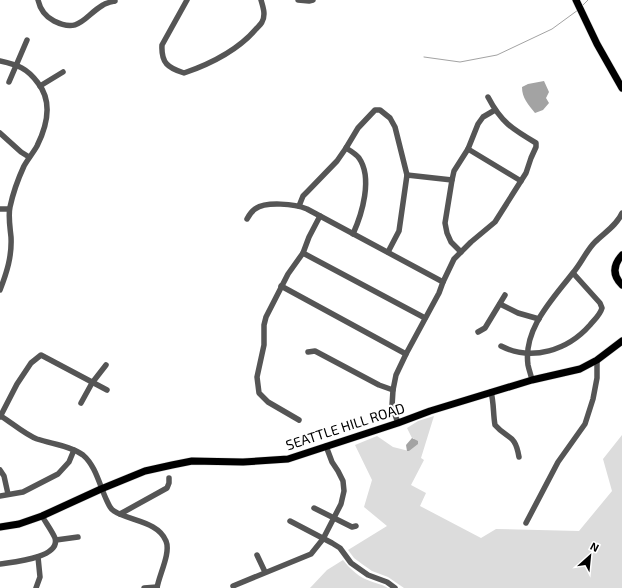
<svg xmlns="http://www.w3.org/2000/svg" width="622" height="588" viewBox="0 0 622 588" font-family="'Exo 2',sans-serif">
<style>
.green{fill:#dcdcdc}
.water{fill:#a3a3a3}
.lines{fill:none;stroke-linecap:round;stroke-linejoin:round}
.stream{stroke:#a3a3a3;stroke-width:1}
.major-casing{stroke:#dbdbdb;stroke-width:8}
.minor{stroke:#555;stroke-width:5.5}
.major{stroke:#000;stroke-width:7}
.labels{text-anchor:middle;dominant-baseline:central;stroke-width:4;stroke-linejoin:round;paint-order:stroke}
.street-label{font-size:14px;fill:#000;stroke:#fff}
</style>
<rect width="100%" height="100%" fill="#fff"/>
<g class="green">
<polygon points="434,416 421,458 424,460 411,485 426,493 420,506 481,538 496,529 579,531 612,491 603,459 622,435 622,588 404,588 388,577 372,571 362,564 354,558 348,550 387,526 364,507 372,480 355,445 377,436 393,447 409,451 414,438 412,438 407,428 418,421"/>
<path d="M343 560C350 569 360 578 370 581 377 584 382 584 388 588H310L327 570Z"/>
</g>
<g class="water">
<path d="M544 81 549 92 546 98 549 103 543 110 535 113C528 104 522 98 522 87L528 84Z"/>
<polygon points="412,438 418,441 418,444 409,451 407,451 406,445"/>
</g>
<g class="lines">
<g class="stream">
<polyline points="582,6 588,0"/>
<polyline points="424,57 460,62 497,55 552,29 578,10"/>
</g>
<defs>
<g id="major">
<polyline points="576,0 597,44 622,88"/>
<path d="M622 255C613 265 612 275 622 285"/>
<polyline points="0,527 19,524 42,516 101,489 145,471 172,465 192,461 243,462 288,459 398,423 430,411 532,380 580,369 597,360 622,341"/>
</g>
</defs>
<use href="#major" class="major-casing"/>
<g class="minor">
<path d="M38 0C40 9 46 17 54 21 80 34 84 16 103 5 106 3 111 2 115 1"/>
<path d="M187 0 162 45C161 63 168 68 184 73 210 64 238 50 256 29 258 27 261 24 262 22 266 15 263 7 261 0"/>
<polyline points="298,0 309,1 313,0"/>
<path d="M0 61C18 65 27 68 38 83 53 102 47 126 37 146 33 153 28 159 24 166 18 179 13 193 10 207 8 216 10 227 11 237 12 256 7 272 0 290"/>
<polyline points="9,82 27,40"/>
<polyline points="40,86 63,72"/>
<polyline points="0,133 21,152 29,157"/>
<path d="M346 148C351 151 356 154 359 158 373 178 362 214 353 234"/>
<polyline points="468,149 521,181"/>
<polyline points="407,175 452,180"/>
<polyline points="299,206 303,196 308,191 337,161 346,148 358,128 375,110 380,110 390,118 395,127 407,175 399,231 388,252"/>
<polyline points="0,209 9,209"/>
<path d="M247 219C249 215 251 212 255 209 266 201 295 204 307 209L443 282"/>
<polyline points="461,252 451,242 447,233 445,223 452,180 454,171 468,149 478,124 483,117 495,110"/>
<polyline points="303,253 425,318"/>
<polyline points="281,286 406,354"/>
<polyline points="500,304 518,313 539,319"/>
<polyline points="478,332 485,328 505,295"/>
<path d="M501 346C532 362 568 350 590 325 595 319 600 315 602 308L600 303 573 273"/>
<polyline points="308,352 315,351 379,385 393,390"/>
<path d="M532 380C531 375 529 370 528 365 523 329 552 300 572 274 581 264 586 251 595 242 604 233 617 225 622 213"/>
<path d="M491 392C494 403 493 414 495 425 508 440 515 433 519 457"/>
<polyline points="81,403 92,383 106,365"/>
<path d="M1 416C12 423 26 435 37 439 52 444 71 446 83 455 96 466 100 487 107 501 109 505 110 509 114 511 129 521 158 521 166 541 171 553 159 575 157 588"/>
<polyline points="0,417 17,384 31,363 41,355 107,390"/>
<polyline points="299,420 268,402 259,393 257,377 264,345 264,325 266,317 288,274 303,253 309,237 320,216"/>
<path d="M398 423 392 406 393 390 396 375 406 354 439 293 443 282 454 259 471 242 495 222 526 173 531 158 536 147V143C512 129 501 122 488 97"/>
<polyline points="0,470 4,476 8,494"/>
<polyline points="0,496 23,492 58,474 69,462 74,450"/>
<polyline points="314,508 352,527 356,526"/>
<polyline points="120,514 167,488 169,483 169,478"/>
<polyline points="290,521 332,543 340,548 351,563 368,575 387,582 395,588"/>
<polyline points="526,523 558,462 585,424 593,399 597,378 597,360"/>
<polyline points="56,540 78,537"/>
<polyline points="257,555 265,572"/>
<path d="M0 564C12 562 61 558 55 538 52 531 46 523 42 516"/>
<polyline points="233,586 311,554 323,539 341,504 344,491 343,481 338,471 332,462 326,446"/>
<polyline points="36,588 40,577 38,557"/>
<polyline points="144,588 157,587"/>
</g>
<use href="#major" class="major"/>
</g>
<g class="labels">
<g class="street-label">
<text transform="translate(345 426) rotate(-18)">SEATTLE HILL ROAD</text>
</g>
</g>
<g transform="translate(590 556) rotate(27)" stroke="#ffffff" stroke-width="3" paint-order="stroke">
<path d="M0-3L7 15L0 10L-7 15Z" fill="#000000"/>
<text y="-6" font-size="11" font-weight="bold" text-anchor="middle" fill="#000000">N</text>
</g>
</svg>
